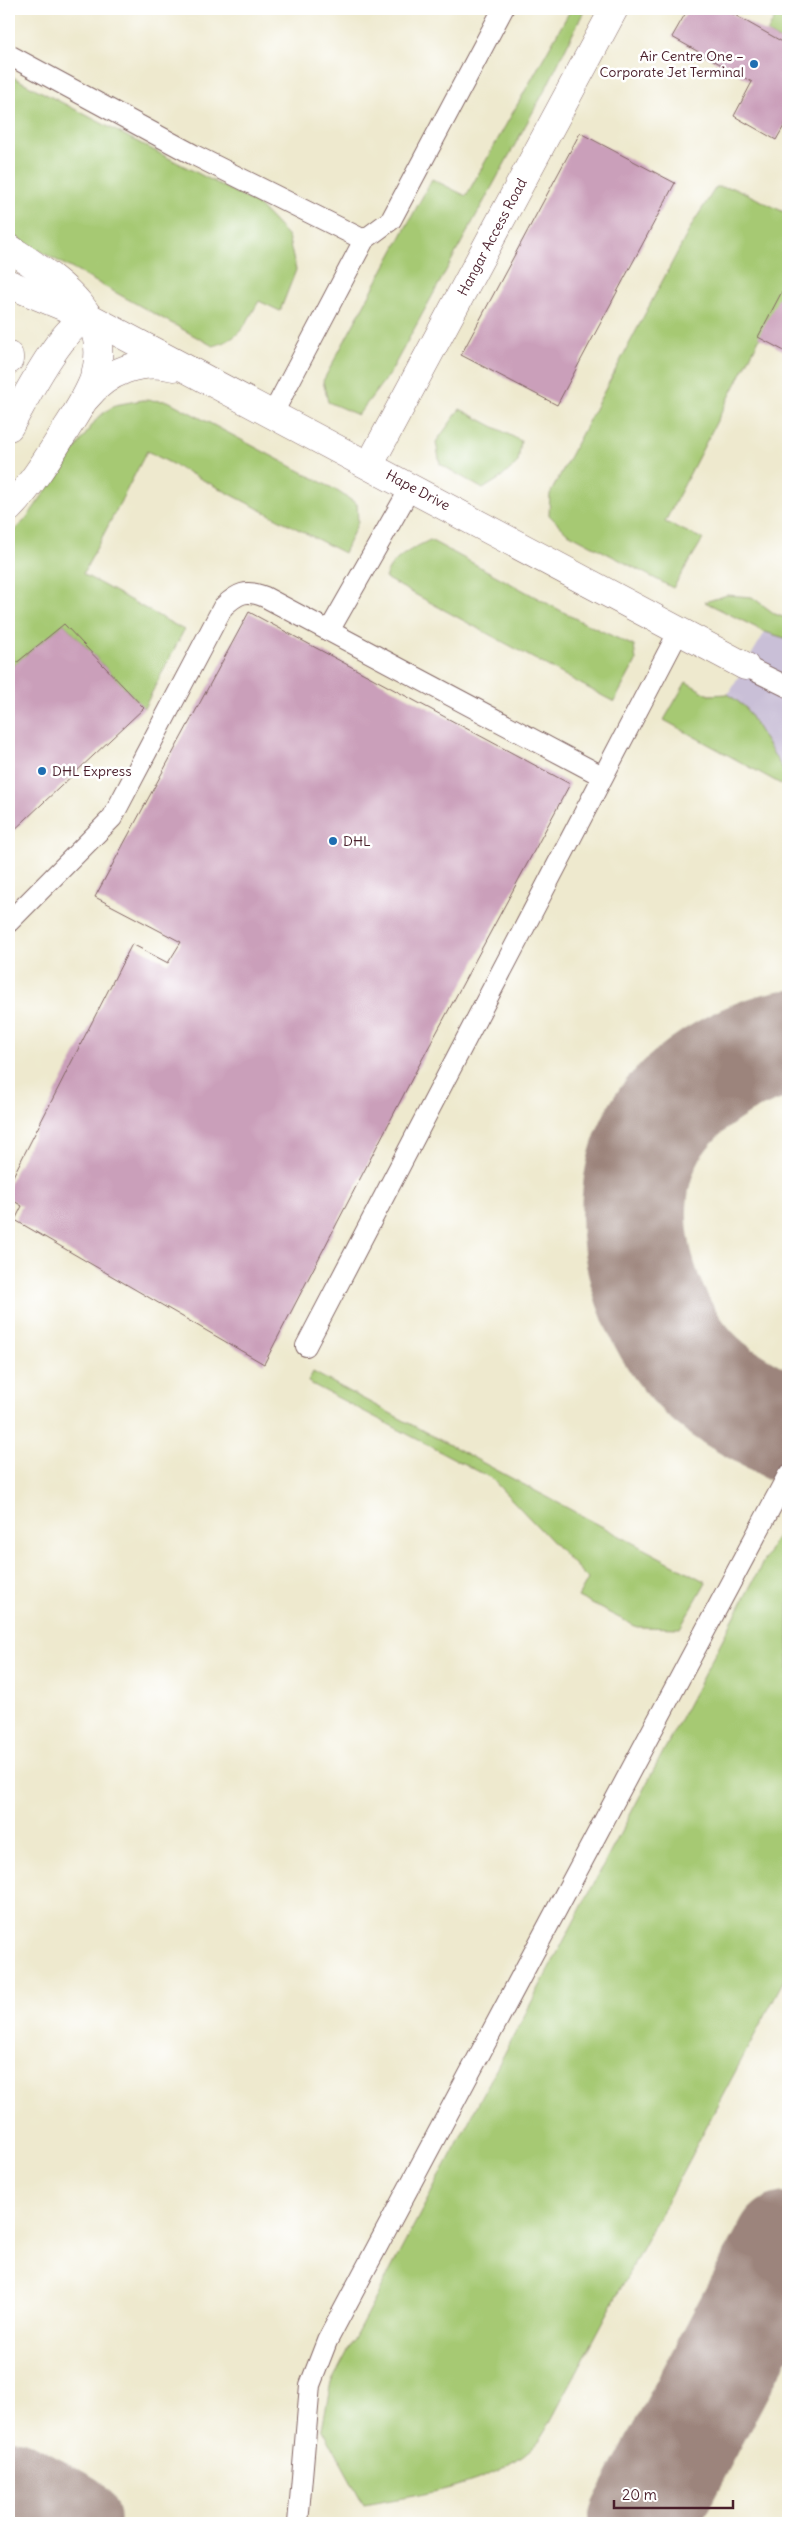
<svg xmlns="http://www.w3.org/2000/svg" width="797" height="2532" viewBox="0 0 797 2532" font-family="Delius,sans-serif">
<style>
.industrial{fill:#c9bfd7}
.green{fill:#a6c973;stroke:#78744f}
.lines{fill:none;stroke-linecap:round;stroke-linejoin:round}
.taxiway{stroke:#9c847c;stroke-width:106}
.building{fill:#ca9fba}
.service-casing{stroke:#836664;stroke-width:22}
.minor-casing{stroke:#836664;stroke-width:29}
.service{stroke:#fff;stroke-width:20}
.minor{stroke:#fff;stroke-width:28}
.poi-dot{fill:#1f6fb2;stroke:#fff;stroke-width:2}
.labels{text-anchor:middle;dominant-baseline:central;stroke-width:5;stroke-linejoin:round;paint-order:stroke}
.poi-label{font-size:14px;fill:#4a1f2b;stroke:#fff;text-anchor:start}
.street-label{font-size:14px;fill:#4a1f2b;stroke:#fff}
</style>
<rect width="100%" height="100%" fill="#fff"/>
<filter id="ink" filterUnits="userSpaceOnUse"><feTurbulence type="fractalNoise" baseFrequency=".02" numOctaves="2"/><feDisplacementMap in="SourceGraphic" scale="10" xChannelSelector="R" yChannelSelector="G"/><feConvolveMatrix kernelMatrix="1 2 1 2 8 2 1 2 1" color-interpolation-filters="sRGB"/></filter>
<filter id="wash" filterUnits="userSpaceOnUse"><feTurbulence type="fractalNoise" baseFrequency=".0096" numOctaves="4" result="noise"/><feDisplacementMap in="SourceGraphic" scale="20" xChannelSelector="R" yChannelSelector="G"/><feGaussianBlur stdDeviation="1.12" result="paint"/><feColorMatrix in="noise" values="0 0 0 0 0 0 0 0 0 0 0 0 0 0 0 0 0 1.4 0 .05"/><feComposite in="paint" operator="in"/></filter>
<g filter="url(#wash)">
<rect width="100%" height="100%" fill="#eee9ce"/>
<polygon class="industrial" points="765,632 788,639 788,772 782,768 745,707 728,694"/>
<g class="green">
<polygon points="571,9 585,9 546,88 390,373 358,415 328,402 323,381 432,179 466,196"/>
<polygon points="779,9 788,9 788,45 767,33"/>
<path d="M9 75 257 204 288 236 296 270 280 311 259 301C244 326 242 338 213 346L9 234Z"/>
<polygon points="716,187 735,188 788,214 788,283 665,522 703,539 673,588 566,532 549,515 550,494 693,223"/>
<polygon points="142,400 168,401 334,489 357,504 358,522 344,553 147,451 83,574 184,630 144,708 64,624 9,669 9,536 26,519 98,417 115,405"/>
<polygon points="460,409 521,441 518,462 502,477 483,489 440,464 436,442"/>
<path d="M430 540 580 621 634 646 636 661 614 702 385 578C391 558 412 549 430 540Z"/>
<polygon points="727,595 752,597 775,614 788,619 788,639 765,632 705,602"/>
<polygon points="686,682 709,695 728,694 745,707 782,768 788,772 788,788 664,720"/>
<polygon points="313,1372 706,1582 680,1628 637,1627 578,1597 588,1579 491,1478 308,1382"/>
<path d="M780 1530 788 1535V1972L548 2426C544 2433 539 2442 533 2447 488 2488 421 2494 364 2505L322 2428 331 2383Z"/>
</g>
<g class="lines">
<g class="taxiway">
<path d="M788 1043C739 1052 679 1088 654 1133 613 1206 640 1310 694 1368 720 1396 755 1412 788 1430"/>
<polyline points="9,2492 67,2523"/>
<polyline points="641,2523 788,2245"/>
</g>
</g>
<g id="blocks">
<g class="building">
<polygon points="688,9 724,9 788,45 788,119 776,140 734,116 752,82 672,37"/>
<polygon points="580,133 675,183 557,405 461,355"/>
<polygon points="788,280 788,353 758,337"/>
<polygon points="249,612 570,784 417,1069 264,1364 15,1220 22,1206 9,1198 9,1184 132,944 168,963 181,942 95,897"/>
<polygon points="64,624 144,708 9,835 9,669"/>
</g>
</g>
</g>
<g filter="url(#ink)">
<use href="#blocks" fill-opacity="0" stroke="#836664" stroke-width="1"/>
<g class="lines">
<defs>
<g id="service">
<polyline points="9,55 194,155 364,240"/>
<polyline points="272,415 364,240 391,220 503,9"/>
<polyline points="329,631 411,487"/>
<polyline points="745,666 788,687"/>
<path d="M9 922 112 818 223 607C238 593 246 589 265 597L602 776"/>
<polyline points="306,1346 679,631"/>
<polyline points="298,2523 310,2385 327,2341 788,1475"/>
</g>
<g id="minor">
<path d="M9 248C55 279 117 315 93 381 86 399 75 415 65 431 48 458 31 486 9 508"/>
<polyline points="9,284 89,317 745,666"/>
<polyline points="9,356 9,360"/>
<path d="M86 398C108 371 140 359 174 367"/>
<path d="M9 427C25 399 61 326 89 317"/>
<polyline points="370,464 614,9"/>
</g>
</defs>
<use href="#service" class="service-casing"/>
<use href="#minor" class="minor-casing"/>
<use href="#service" class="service"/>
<use href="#minor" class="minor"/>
</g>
</g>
<g class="poi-dot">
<circle cx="754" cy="64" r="5"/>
<circle cx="42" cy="771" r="5"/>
<circle cx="333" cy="841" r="5"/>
</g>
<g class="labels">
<g class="poi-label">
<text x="744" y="56" text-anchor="end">Air Centre One –<tspan x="744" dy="16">Corporate Jet Terminal</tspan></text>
<text x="52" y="771">DHL Express</text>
<text x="343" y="841">DHL</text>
</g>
<g class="street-label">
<text transform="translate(492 237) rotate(-62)">Hangar Access Road</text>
<text transform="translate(418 490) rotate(28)">Hape Drive</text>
</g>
</g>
<rect width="797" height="2532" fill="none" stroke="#fff" stroke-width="30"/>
<path d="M614 2500v8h119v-8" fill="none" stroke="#4a1f2b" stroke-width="2.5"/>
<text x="622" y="2500" font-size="15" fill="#4a1f2b" stroke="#ffffff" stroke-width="4" paint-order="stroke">20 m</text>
</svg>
